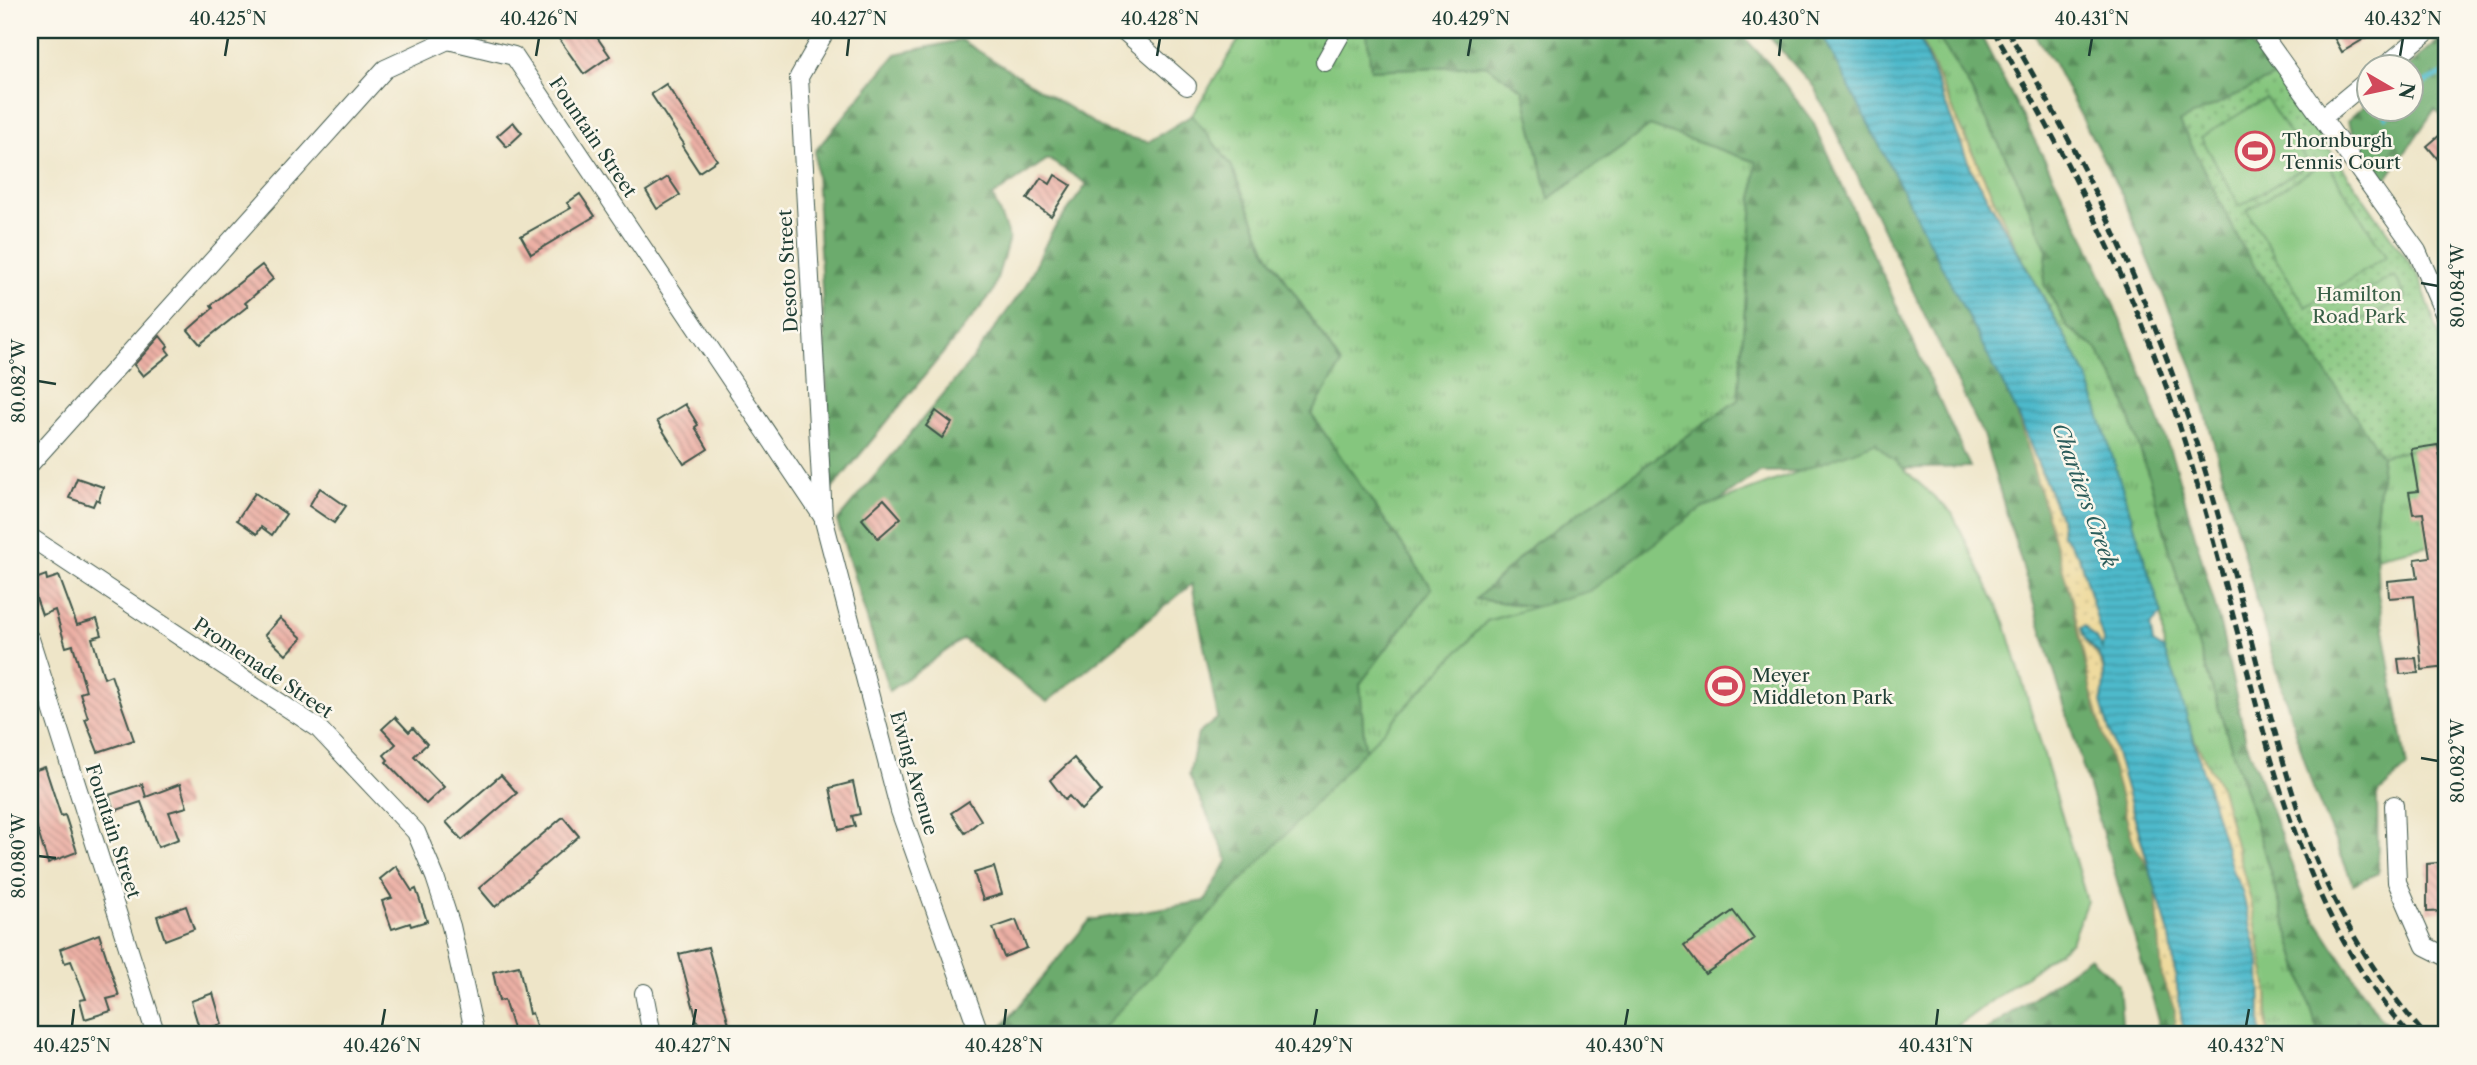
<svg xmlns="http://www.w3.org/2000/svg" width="2477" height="1065" viewBox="0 0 2477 1065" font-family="'Libre Caslon Text',serif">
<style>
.grass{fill:url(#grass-tufts);stroke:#528259;stroke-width:2}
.forest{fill:url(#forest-firs);stroke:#467450;stroke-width:2}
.sand{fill:url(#sand-dots);stroke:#868c69;stroke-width:2}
.park{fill:url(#park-dots);stroke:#528259;stroke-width:2}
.garden{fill:#85c67e;stroke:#528259;stroke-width:2}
.water{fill:url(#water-rules);stroke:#367b80;stroke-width:2}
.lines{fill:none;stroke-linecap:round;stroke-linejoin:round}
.stream{stroke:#4eb9cb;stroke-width:5}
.building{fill:url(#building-back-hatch)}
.street-casing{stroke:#3e564a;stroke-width:20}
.street{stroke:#fff;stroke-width:18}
.rail{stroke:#1f3d34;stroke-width:5;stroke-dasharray:10 5;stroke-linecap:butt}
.ticks{fill:none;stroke:#1f3d34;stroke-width:2.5}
.labels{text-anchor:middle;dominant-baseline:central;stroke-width:5;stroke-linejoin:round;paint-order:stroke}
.street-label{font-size:19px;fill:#1f3d34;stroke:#fbf7ec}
.poi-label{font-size:19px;fill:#1f3d34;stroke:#fbf7ec;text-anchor:start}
.park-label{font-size:19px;fill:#385f46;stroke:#fbf7ec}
.water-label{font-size:21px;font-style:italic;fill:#2b5c5a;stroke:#fbf7ec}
.neatline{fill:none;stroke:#1f3d34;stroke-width:2.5}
.ticks-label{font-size:18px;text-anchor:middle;fill:#1f3d34}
</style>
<defs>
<pattern id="grass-tufts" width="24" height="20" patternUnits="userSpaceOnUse" patternTransform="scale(1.75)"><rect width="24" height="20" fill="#85c67e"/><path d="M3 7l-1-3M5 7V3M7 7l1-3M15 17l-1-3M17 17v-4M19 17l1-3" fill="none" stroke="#6ca268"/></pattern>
<pattern id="forest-firs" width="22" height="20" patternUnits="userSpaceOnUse" patternTransform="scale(1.75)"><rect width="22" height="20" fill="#6cab6d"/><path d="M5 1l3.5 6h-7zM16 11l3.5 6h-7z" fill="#588c5a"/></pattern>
<pattern id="sand-dots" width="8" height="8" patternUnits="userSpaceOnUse" patternTransform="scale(1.75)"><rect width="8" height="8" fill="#eeda9e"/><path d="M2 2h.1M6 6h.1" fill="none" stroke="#ccbc89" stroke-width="1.8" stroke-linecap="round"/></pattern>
<pattern id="park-dots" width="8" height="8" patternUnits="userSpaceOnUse" patternTransform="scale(1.75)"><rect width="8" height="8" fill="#85c67e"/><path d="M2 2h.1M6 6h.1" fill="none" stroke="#6ca268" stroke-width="1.8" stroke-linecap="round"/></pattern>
<pattern id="water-rules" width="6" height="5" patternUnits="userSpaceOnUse" patternTransform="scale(1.75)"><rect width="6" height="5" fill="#4eb9cb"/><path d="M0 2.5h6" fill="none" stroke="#4098a6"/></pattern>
<pattern id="building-back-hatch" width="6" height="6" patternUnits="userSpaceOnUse" patternTransform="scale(1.75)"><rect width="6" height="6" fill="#ecb0a5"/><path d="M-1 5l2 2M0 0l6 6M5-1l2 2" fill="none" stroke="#bf9087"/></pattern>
</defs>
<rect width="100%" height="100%" fill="#fbf7ec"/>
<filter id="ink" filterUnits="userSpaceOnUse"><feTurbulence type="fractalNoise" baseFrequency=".0143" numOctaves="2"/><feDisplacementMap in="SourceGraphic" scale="14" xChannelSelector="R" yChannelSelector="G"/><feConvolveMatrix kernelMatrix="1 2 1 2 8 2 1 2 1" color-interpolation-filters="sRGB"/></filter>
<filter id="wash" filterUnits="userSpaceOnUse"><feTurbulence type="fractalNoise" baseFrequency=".00686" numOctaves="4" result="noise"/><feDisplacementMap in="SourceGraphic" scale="28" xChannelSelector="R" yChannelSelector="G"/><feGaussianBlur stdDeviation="1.57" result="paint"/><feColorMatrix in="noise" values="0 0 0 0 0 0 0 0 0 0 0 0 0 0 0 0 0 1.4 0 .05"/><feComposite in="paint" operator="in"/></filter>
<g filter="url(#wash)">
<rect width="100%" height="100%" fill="#eee5c8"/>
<g class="grass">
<polygon points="1245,30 1370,30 1367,34 1372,70 1486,65 1523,90 1549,199 1650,126 1756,162 1738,400 1534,544 1477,599 1535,607 1487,621 1365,751 1360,684 1432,588 1311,414 1341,364 1267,252 1231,165 1192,115"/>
<polygon points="1916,30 1934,30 1969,86 2017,179 2047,250 2044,284 2068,328 2096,348 2120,388 2150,480 2185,604 2254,818 2319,1035 2268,1035 2267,985 2252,906 2221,789 2195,741 2164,650 2162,614 2087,376 2016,247"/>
<polygon points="2447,442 2447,541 2376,557 2375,529 2382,456"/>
</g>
<g class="forest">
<polygon points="1370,30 1737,30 1770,65 1813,122 1970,467 1760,472 1591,591 1607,616 1476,599 1534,544 1738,400 1756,162 1650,126 1549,199 1523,90 1485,65 1371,70 1367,34"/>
<polygon points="1763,30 1820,30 2016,410 2072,600 2091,691 2134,845 2148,865 2156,889 2162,978 2175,1010 2174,1035 2155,1035 2159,1020 1983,435 1814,87"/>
<polygon points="1934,30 1978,30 2088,244 2138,363 2175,465 2219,620 2246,741 2307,906 2378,1015 2398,1035 2319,1035 2254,818 2185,604 2150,480 2120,388 2096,348 2068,328 2044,284 2047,250 2017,179 1969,86"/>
<polygon points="2031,30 2238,30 2278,75 2180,122 2243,248 2382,456 2375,529 2378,594 2407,767 2377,795 2378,873 2353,884 2313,788 2264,628 2194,370 2123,197 2053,62"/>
<polygon points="2447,33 2447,119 2435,109 2384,183 2347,121 2368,102 2368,108 2410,108 2409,66"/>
<polygon points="961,40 1108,132 1148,142 1192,115 1231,165 1267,252 1341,365 1311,414 1432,588 1360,684 1365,751 1281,867 1264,1035 1003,1035 1001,1028 1090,920 1205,901 1228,860 1189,775 1198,734 1218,718 1192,584 1047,702 963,639 889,691 837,521 967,366 1025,287 1051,233 1087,184 1048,159 993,196 1009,238 993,292 832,489 815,151 896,54"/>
<polygon points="2090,957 2119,985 2123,1035 1980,1035"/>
</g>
<g class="sand">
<polygon points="1916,30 2016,247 1971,169"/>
<path d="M2016 410 2060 517 2062 534 2079 556 2103 640 2102 651 2085 642C2107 660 2105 676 2102 703L2148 865 2134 845 2091 691 2072 600Z"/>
<polygon points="2195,741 2221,789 2252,905 2267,985 2268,1035 2261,1035 2260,964 2242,891 2233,873 2199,763"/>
<polygon points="2156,889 2170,937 2184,1035 2174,1035 2175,1010 2162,978"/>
</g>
<polygon class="park" points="2278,75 2419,277 2447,358 2447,442 2382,456 2243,248 2180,122"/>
<g class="garden">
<polygon points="2266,98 2309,164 2240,206 2201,137"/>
<polygon points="2326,161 2386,257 2306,307 2247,211"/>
<polygon points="2395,276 2406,298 2361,320 2351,297"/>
<polygon points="1875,443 1952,513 2005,622 2087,901 2071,942 1945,1035 1096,1035 1487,621 1590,591 1702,508"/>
</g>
<path class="water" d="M1820 30H1916L1971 169 2087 376 2162 614 2150 626 2153 643 2164 650 2175 677 2233 873 2242 891 2260 964 2261 1035H2224L2225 1032 2223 1031 2218 1035H2184L2170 937 2101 703C2104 688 2108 664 2097 652 2088 642 2084 641 2081 628L2084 626 2095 637 2102 649 2103 640 2079 556 2062 534 2060 517 2016 410Z"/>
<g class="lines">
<g class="stream">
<polyline points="2410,93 2417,87 2447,72"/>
<polyline points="2386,117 2395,108"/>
</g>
</g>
<g id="blocks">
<g class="building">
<polygon points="565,30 592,30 610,56 584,74 557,36"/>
<polygon points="2330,30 2379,30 2342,52"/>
<polygon points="666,84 717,160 699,172 682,146 684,144 651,94"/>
<polygon points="513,122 522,133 507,147 497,136"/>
<polygon points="2447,129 2447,170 2427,146"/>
<polygon points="1055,175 1071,185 1051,216 1027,199 1041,178 1050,184"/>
<polygon points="668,177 680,195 657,209 646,191"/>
<polygon points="580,194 595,216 531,254 521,236 571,208 567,203"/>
<polygon points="262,265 273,279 245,303 248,306 200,344 188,330 213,308 211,305"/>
<polygon points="160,336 168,346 166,349 170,354 143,376 134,365"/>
<polygon points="685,404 698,425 695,427 708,449 684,464 657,421"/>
<polygon points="936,411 952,423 942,438 926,426"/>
<polygon points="2438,445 2445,488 2447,488 2447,667 2422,670 2414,596 2389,598 2388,581 2418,578 2415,559 2430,557 2423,513 2413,514 2409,492 2418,491 2411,449"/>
<polygon points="77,478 103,487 99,501 96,499 93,506 69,498"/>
<polygon points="320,488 346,506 334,523 309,506"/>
<polygon points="255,493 286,514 272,535 261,527 257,534 237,520"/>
<polygon points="884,499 901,518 878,538 862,519"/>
<polygon points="46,575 47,580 59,576 77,625 97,619 102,635 92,638 104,678 111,675 134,740 98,752 85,719 88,718 80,693 86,691 73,645 66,647 55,610 42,615 30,581"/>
<polygon points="280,618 302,638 286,655 265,635"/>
<polygon points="2416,658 2418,673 2400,674 2398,659"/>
<polygon points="395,717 409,732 413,728 427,744 414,756 444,787 426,804 386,762 388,760 384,755 396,744 382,729"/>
<polygon points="1074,758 1101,791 1081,810 1069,796 1065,800 1050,780"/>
<polygon points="45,767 61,816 65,815 77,852 48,863 30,807 30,772"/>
<polygon points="501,775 517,793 462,840 446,822"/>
<polygon points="853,782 860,814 852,816 855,826 839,830 830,788"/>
<polygon points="142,784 146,797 180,784 187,807 169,812 179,839 158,847 141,802 114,811 109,795"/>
<polygon points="969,801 981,820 965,833 951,813"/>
<polygon points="563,817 579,836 495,907 479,888"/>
<polygon points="2447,862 2447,911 2427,912 2427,864"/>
<polygon points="396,866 412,891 416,889 427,921 411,926 410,923 392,929 382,901 392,898 380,879"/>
<polygon points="994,867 1002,894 983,900 974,873"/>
<polygon points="186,906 194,929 165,940 157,916"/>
<polygon points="1733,911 1754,939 1705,974 1684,946"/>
<polygon points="1016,920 1027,948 1004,957 993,928"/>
<polygon points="99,934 119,996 107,999 111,1011 85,1019 80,1000 86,999 71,961 65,963 60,949"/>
<polygon points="708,947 732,1035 701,1035 679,954"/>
<polygon points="519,966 529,1014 532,1013 539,1035 515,1035 504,1000 499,1001 493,972"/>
<polygon points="213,993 222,1024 200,1031 191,1001"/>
</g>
</g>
</g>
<g filter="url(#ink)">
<use href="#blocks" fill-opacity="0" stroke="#3e564a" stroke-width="2"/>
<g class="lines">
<defs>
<g id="street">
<polyline points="826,30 799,77 823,517 900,811 980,1035"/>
<polyline points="1123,30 1187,86"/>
<polyline points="2259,30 2417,251 2447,320"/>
<polyline points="1325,62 1343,30"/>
<polyline points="2385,66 2429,30"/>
<polyline points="2322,118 2368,80"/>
<polyline points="30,464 385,69 448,40 514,56 823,517"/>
<polyline points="30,537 318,728 416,832 435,877 451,926 475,1035"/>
<polyline points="30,639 156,1035"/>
<polyline points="2394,805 2397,882 2425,946 2447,957"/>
<polyline points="644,993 652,1035"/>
</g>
</defs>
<use href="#street" class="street-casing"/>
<use href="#street" class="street"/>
<g class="rail">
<path d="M1993 30C2064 151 2130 279 2175 412 2202 494 2223 578 2245 661 2279 794 2316 931 2410 1035"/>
<path d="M2007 30C2093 173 2162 326 2210 487 2234 568 2253 650 2275 732 2291 789 2308 849 2336 903 2360 950 2390 995 2425 1035"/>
</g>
</g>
</g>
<path class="ticks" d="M225 56 228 38M536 56 539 38M847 56 849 38M1157 56 1160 38M1468 56 1471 38M1779 56 1781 38M2089 56 2092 38M2400 56 2403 38M2421 283 2438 286M38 381 56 384M2421 758 2438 761M38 856 56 858M72 1026 74 1009M382 1026 385 1009M693 1026 696 1009M1004 1026 1006 1009M1314 1026 1317 1009M1625 1026 1628 1009M1936 1026 1938 1009M2246 1026 2249 1009"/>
<defs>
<symbol id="stadium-ring" viewBox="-11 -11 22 22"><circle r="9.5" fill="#fbf7ec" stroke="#d1495b" stroke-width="1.5"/><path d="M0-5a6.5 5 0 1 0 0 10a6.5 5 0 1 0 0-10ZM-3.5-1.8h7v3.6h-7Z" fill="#d1495b"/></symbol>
</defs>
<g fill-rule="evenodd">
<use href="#stadium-ring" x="2233" y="129" width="44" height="44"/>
<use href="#stadium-ring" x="1703" y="664" width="44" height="44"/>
</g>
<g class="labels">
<g class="street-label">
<text transform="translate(593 137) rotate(56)">Fountain Street</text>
<text transform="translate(788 271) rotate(-93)">Desoto Street</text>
<text transform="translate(263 668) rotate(34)">Promenade Street</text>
<text transform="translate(914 773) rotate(74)">Ewing Avenue</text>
<text transform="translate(113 831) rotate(72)">Fountain Street</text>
</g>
<g class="poi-label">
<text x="2282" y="140">Thornburgh<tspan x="2282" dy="22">Tennis Court</tspan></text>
<text x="1752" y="675">Meyer<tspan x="1752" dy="22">Middleton Park</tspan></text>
</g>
<g class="park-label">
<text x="2359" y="294">Hamilton<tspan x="2359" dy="22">Road Park</tspan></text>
</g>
<g class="water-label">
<text transform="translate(2085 495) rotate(70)">Chartiers Creek</text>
</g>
</g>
<rect width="2477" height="1065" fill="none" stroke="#fbf7ec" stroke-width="77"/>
<g transform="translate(2390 88) rotate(99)"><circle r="33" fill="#fbf7ec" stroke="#a3ada2" stroke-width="2"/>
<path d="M0-5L12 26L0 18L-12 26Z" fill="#d1495b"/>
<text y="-10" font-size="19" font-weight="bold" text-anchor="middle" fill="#1f3d34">N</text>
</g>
<rect x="38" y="38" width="2400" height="988" class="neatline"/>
<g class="ticks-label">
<text x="228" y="25">40.425°N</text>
<text x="539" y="25">40.426°N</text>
<text x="849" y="25">40.427°N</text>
<text x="1160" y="25">40.428°N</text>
<text x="1471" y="25">40.429°N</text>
<text x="1781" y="25">40.430°N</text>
<text x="2092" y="25">40.431°N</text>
<text x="2403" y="25">40.432°N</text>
<text transform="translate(2458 286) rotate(-90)" y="6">80.084°W</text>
<text transform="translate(19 381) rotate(-90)" y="6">80.082°W</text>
<text transform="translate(2458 761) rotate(-90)" y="6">80.082°W</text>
<text transform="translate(19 856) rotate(-90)" y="6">80.080°W</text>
<text x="72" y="1052">40.425°N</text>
<text x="382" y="1052">40.426°N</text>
<text x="693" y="1052">40.427°N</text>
<text x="1004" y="1052">40.428°N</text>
<text x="1314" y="1052">40.429°N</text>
<text x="1625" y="1052">40.430°N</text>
<text x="1936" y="1052">40.431°N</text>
<text x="2246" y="1052">40.432°N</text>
</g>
</svg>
